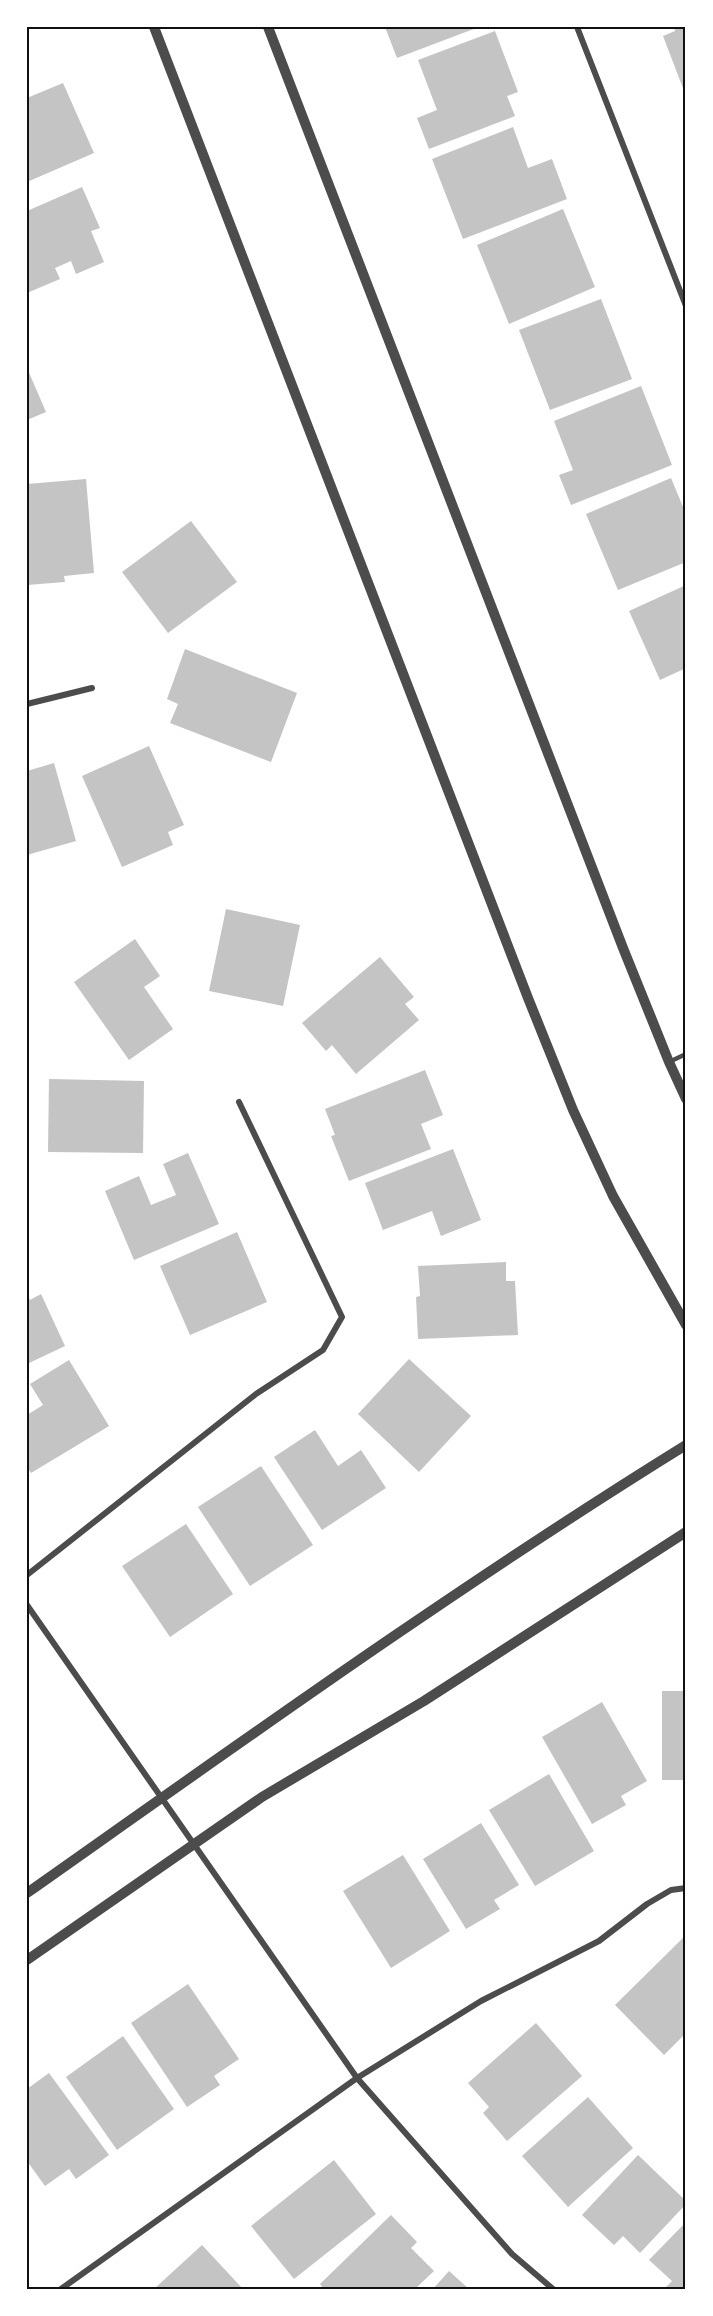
<svg xmlns="http://www.w3.org/2000/svg" width="713" height="2316" viewBox="0 0 713 2316" font-family="'PT Sans',sans-serif">
<style>
.building{fill:#c4c4c4}
.lines{fill:none;stroke-linecap:round;stroke-linejoin:round}
.service{stroke:#4c4c4c;stroke-width:4.5}
.minor{stroke:#4c4c4c;stroke-width:6}
.tertiary{stroke:#4c4c4c;stroke-width:10}
.neatline{fill:none;stroke:#111;stroke-width:2}
</style>
<rect width="100%" height="100%" fill="#fff"/>
<g class="building">
<polygon points="385,27 479,27 397,58"/>
<polygon points="674,27 686,27 686,96 663,36 675,31"/>
<polygon points="495,31 518,92 507,96 515,116 429,149 417,118 437,110 418,60"/>
<polygon points="63,83 94,153 27,182 27,98"/>
<polygon points="513,127 528,168 552,159 567,199 463,239 432,159"/>
<polygon points="82,187 100,228 91,231 104,262 76,274 71,261 55,268 60,279 27,293 27,211"/>
<polygon points="563,209 595,287 509,324 477,245"/>
<polygon points="601,299 632,379 550,410 519,330"/>
<polygon points="27,368 46,412 27,420"/>
<polygon points="641,386 672,465 571,505 559,475 573,470 554,421"/>
<polygon points="671,478 686,514 683,517 686,525 686,562 618,590 586,514"/>
<polygon points="86,479 94,573 64,576 65,582 27,585 27,484"/>
<polygon points="191,521 237,582 168,633 122,572"/>
<polygon points="686,585 686,668 660,680 629,611"/>
<polygon points="185,649 297,693 271,762 170,723 178,704 167,699"/>
<polygon points="149,746 184,825 168,832 173,845 122,867 82,776"/>
<polygon points="54,763 76,841 27,855 27,771"/>
<polygon points="226,909 300,925 283,1006 209,991"/>
<polygon points="135,939 160,976 144,987 173,1029 129,1060 74,982"/>
<polygon points="380,957 414,997 405,1004 419,1020 356,1074 332,1045 326,1051 302,1023"/>
<polygon points="425,1070 443,1115 421,1124 431,1149 349,1181 331,1136 335,1135 325,1109"/>
<polygon points="49,1079 144,1081 143,1153 48,1152"/>
<polygon points="453,1149 481,1220 441,1236 432,1211 383,1230 365,1183"/>
<polygon points="188,1153 219,1224 134,1260 105,1191 139,1176 151,1205 176,1195 163,1164"/>
<polygon points="237,1232 267,1302 190,1335 160,1266"/>
<polygon points="506,1262 506,1281 515,1281 518,1335 418,1339 416,1297 420,1296 418,1266"/>
<polygon points="27,1294 30,1300 41,1294 65,1346 27,1364"/>
<polygon points="409,1359 471,1416 419,1472 358,1414"/>
<polygon points="69,1360 109,1426 31,1473 27,1467 27,1415 43,1405 30,1384"/>
<polygon points="315,1430 338,1466 361,1450 386,1488 322,1530 274,1457"/>
<polygon points="261,1466 313,1545 250,1586 198,1507"/>
<polygon points="186,1524 233,1594 170,1637 122,1566"/>
<rect x="662" y="1691" width="24" height="89"/>
<polygon points="602,1702 647,1781 621,1796 626,1805 592,1824 542,1737"/>
<polygon points="549,1774 594,1851 535,1886 489,1810"/>
<polygon points="481,1823 519,1885 494,1900 500,1909 466,1929 423,1859"/>
<polygon points="403,1855 450,1931 391,1968 343,1891"/>
<polygon points="686,1935 686,2033 664,2055 615,2005"/>
<polygon points="188,1984 239,2059 214,2076 220,2085 187,2107 131,2023"/>
<polygon points="536,2023 582,2076 507,2141 483,2113 489,2107 468,2083"/>
<polygon points="123,2036 174,2109 117,2150 66,2077"/>
<polygon points="49,2073 109,2155 76,2179 69,2169 45,2186 27,2161 27,2089"/>
<polygon points="588,2097 633,2148 568,2207 522,2156"/>
<polygon points="638,2155 686,2201 686,2204 640,2253 623,2236 614,2245 582,2215"/>
<polygon points="334,2160 376,2214 294,2279 251,2226"/>
<polygon points="391,2215 417,2242 411,2248 434,2271 415,2289 324,2289 320,2284"/>
<polygon points="686,2222 686,2289 667,2289 665,2288 672,2281 649,2260"/>
<polygon points="202,2245 243,2289 154,2289"/>
<polygon points="449,2271 469,2289 433,2289"/>
</g>
<g class="lines">
<polyline class="service" points="669,1062 686,1054"/>
<g class="minor">
<polyline points="577,27 686,306"/>
<polyline points="27,704 92,688"/>
<polyline points="27,1575 256,1394 323,1350 342,1317 239,1102"/>
<polyline points="27,1605 357,2078 512,2254 553,2289"/>
<polyline points="61,2289 357,2078 481,2001 599,1941 647,1904 671,1890 686,1888"/>
</g>
<g class="tertiary">
<polyline points="154,27 528,998 573,1110 613,1196 686,1325"/>
<polyline points="268,27 623,948 669,1062 686,1099"/>
<path d="M27 1893C244 1740 460 1585 686 1445"/>
<polyline points="27,1960 262,1797 424,1701 686,1532"/>
</g>
</g>
<rect width="713" height="2316" fill="none" stroke="#ffffff" stroke-width="57"/>
<rect x="28" y="28" width="656" height="2260" class="neatline"/>
</svg>
